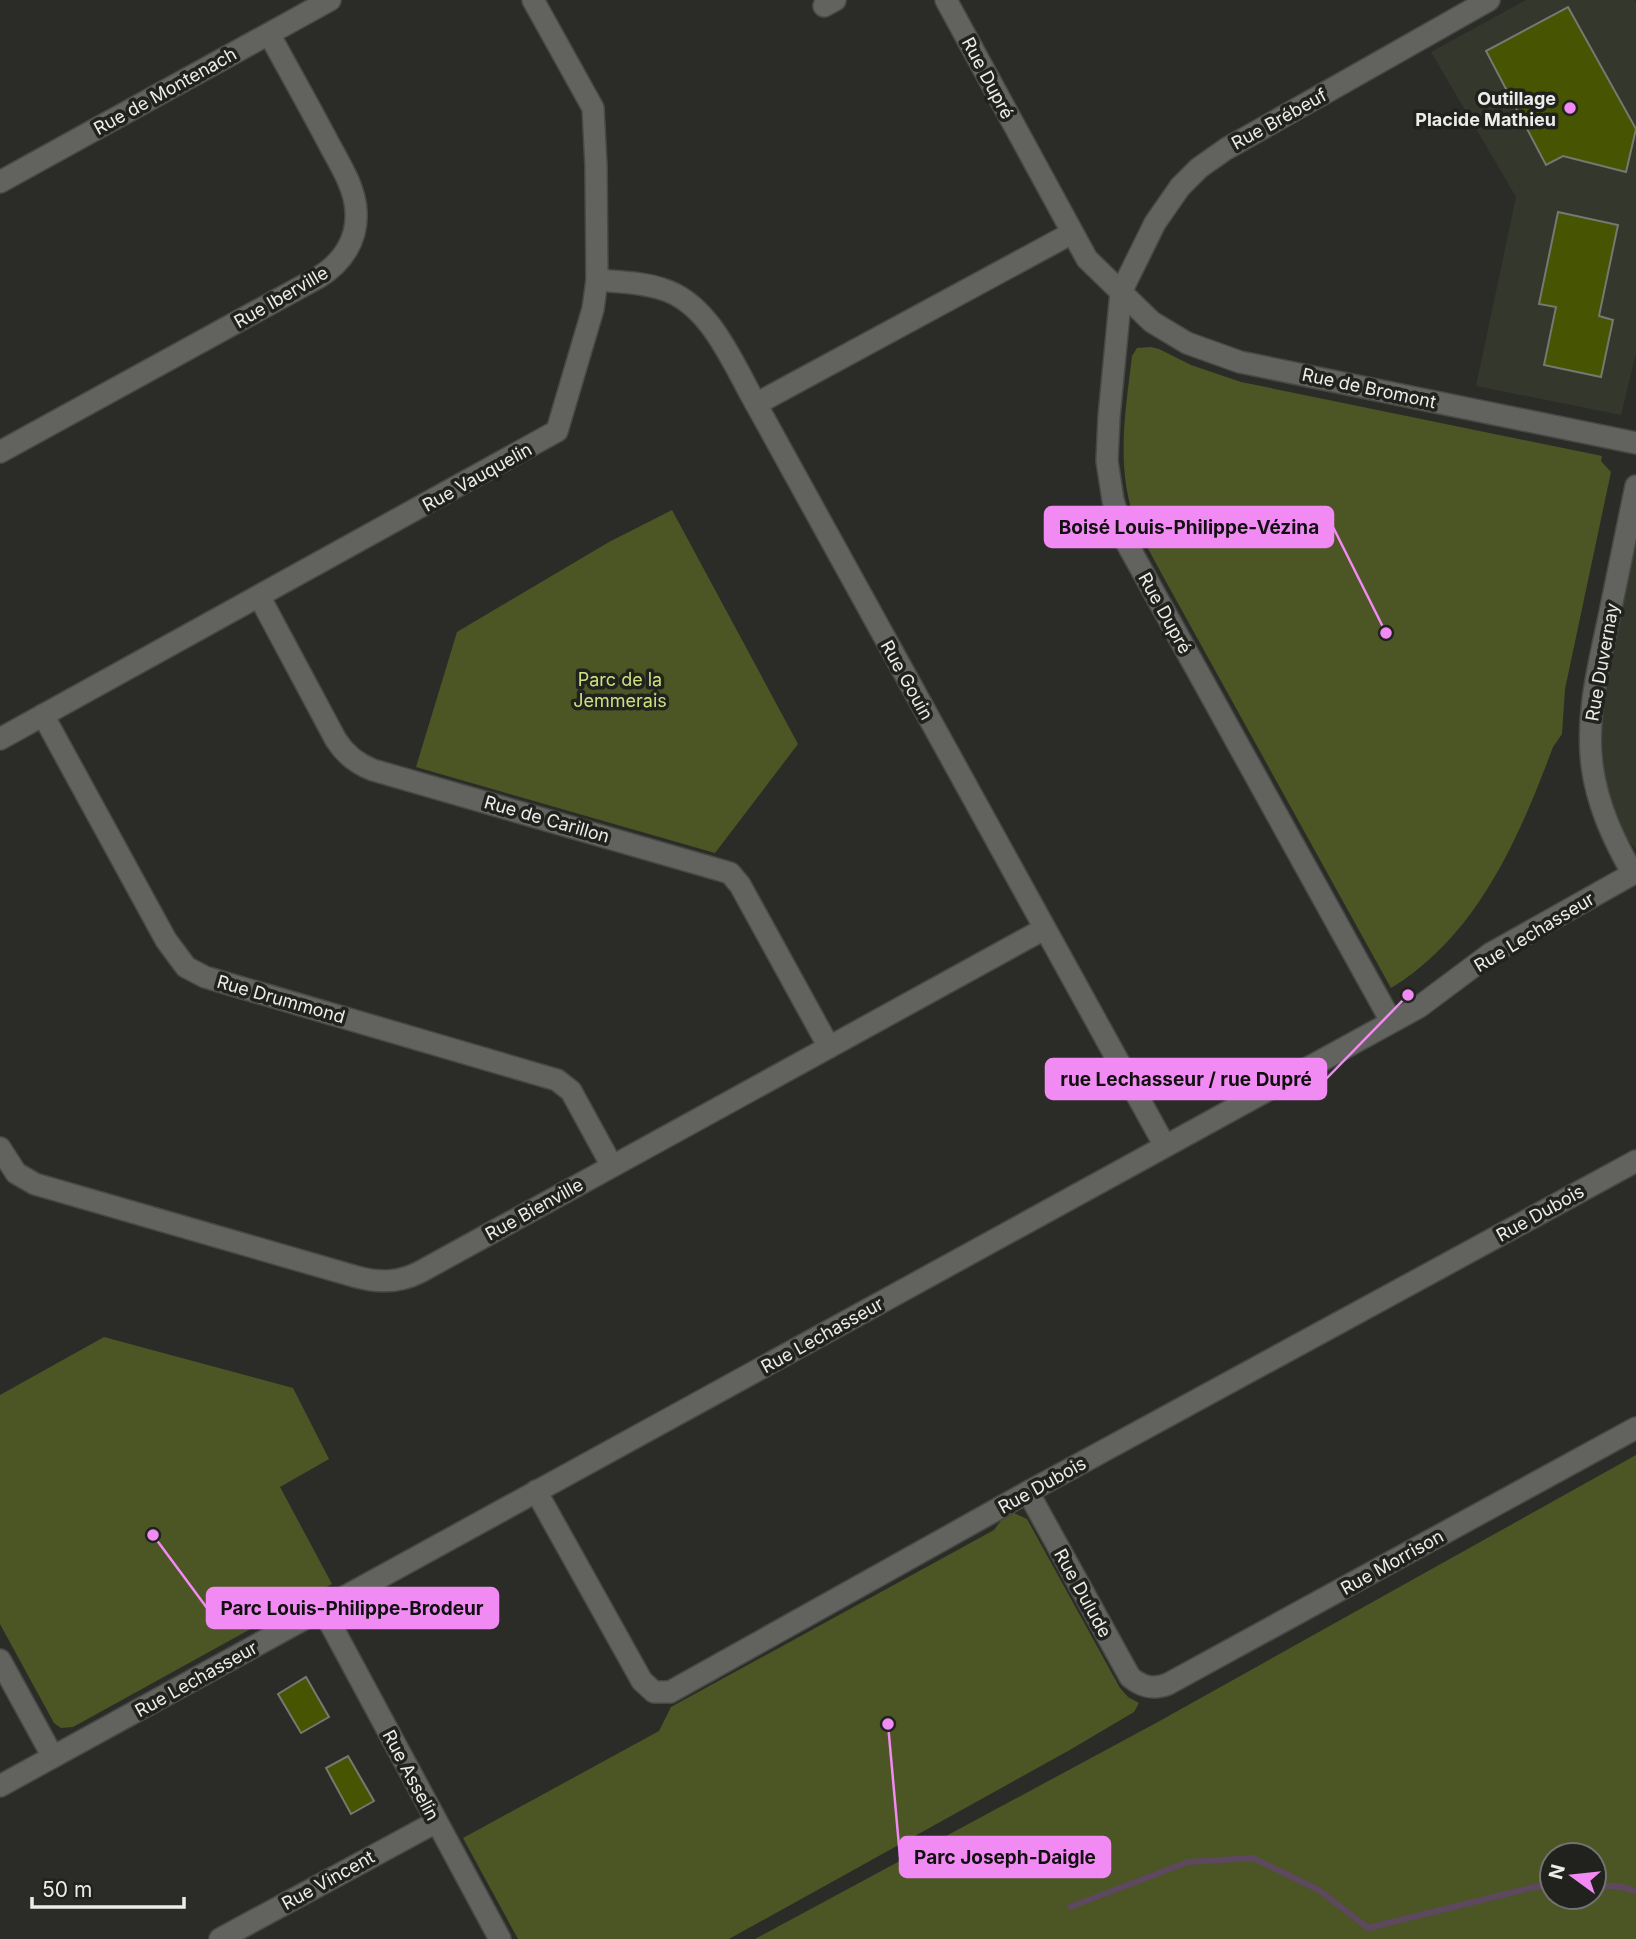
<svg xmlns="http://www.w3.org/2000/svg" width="1636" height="1939" viewBox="0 0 1636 1939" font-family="Inter,sans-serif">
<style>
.built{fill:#34372c}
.green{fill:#4b5624;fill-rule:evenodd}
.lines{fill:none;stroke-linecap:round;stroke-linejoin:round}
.stream{stroke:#5e485f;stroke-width:6}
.building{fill:#475402;stroke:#767872;stroke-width:2}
.minor-casing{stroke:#474944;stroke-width:24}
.minor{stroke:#62635e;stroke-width:21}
.poi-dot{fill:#f28af3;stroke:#21221e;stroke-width:2.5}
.labels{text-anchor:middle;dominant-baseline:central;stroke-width:7;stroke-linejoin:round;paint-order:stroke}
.street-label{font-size:18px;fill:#ecedea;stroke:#21221e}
.poi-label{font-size:18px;font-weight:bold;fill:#ecedea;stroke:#21221e;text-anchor:end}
.park-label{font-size:18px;fill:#cbe27e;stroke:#21221e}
.leader{fill:none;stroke:#f28af3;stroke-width:2.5}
.callout-dot{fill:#f28af3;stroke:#21221e;stroke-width:2.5}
.callout{fill:#f28af3;stroke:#f28af3;stroke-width:2.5}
.callout-label{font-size:19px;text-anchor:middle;font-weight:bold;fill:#111}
</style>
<rect width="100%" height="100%" fill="#2b2c28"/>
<g class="built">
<polygon points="1526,0 1634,0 1636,3 1636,353 1621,415 1476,386 1516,197 1431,52"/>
<polygon points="1636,543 1636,849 1627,839 1608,791 1604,767 1602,728 1603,703"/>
</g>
<g class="green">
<path d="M1151 347 1159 349 1191 365 1241 382 1602 456 1601 461 1611 472 1565 689 1562 734 1553 747C1519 838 1477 936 1391 988L1164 578C1152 555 1138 533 1131 508 1117 458 1126 407 1132 356L1137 348Z"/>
<polygon points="672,510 798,744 715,853 416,767 457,632 609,542"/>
<polygon points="104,1337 293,1388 329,1459 280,1487 332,1584 73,1727 61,1728 54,1723 0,1624 0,1395"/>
<path d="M1636 1455V1939H755L1156 1723ZM1552 1855H1594V1897H1552Z"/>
<polygon points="1014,1513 1027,1519 1120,1688 1128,1697 1139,1703 1134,1712 1068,1751 729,1939 518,1939 463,1838 659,1731 671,1707 994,1530 1005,1515"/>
</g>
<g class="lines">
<g class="stream">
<polyline points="1594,1886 1619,1886 1636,1891"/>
<polyline points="1070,1907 1188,1862 1253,1858 1319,1890 1368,1928 1535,1887 1552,1887"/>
</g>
</g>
<g class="building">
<polygon points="1568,7 1636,129 1626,172 1563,156 1546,165 1486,51"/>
<polygon points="1558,212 1618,225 1599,316 1613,320 1601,377 1544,365 1556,307 1539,304"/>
<polygon points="306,1677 329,1717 301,1733 278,1694"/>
<polygon points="348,1756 374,1801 351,1814 326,1768"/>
</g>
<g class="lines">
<defs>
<g id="minor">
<polyline points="946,0 1087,259 1152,322 1187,343 1240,362 1636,443"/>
<polyline points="824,6 835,0"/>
<polyline points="0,182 330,0"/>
<path d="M597 280C618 282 642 282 662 289 710 303 733 364 756 404L1165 1146"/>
<polyline points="756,404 1072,233"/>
<path d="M0 452 319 277C342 263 358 240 356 211 355 187 339 163 328 142 309 106 289 70 269 34"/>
<path d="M259 596 336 740C345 754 357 764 373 770L730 873 740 885 829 1047"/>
<polyline points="43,715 166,940 186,967 205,977 557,1080 571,1091 612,1166"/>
<polyline points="0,739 557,431 593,309 597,280 596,166 593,108 533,0"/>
<path d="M1633 874C1613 839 1597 804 1592 765 1586 716 1598 669 1608 622 1617 577 1627 531 1636 486"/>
<polyline points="1391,1021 1125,540 1113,500 1107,461 1109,417 1121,292 1155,223 1180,187 1199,168 1226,149 1489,0"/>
<path d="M0 1148 16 1173 35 1184 357 1277C379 1283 399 1283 420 1272L1044 929"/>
<polyline points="536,1491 642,1681 654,1692 670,1692 1028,1492 1636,1161"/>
<path d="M1028 1492 1130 1677C1142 1687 1153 1690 1168 1684L1636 1428"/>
<polyline points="323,1610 500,1939"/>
<polyline points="0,1660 53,1757"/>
<polyline points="0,1786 1419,1007 1490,954 1636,872"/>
<polyline points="220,1939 436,1822"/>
</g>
</defs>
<use href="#minor" class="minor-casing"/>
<use href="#minor" class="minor"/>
</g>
<circle class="poi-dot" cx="1570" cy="108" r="7"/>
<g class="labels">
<g class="street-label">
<text transform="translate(988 78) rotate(62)">Rue Dupré</text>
<text transform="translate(165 91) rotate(-29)">Rue de Montenach</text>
<text transform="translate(1279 119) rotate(-29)">Rue Brébeuf</text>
<text transform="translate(281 297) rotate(-30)">Rue Iberville</text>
<text transform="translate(1369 388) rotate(12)">Rue de Bromont</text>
<text transform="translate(477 477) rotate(-29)">Rue Vauquelin</text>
<text transform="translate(1165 613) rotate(61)">Rue Dupré</text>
<text transform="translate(1602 662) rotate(-80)">Rue Duvernay</text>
<text transform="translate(907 680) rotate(61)">Rue Gouin</text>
<text transform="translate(547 819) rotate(16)">Rue de Carillon</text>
<text transform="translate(1534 932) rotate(-31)">Rue Lechasseur</text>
<text transform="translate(281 999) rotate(16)">Rue Drummond</text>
<text transform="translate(534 1209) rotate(-29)">Rue Bienville</text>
<text transform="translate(1540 1213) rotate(-29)">Rue Dubois</text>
<text transform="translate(822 1335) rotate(-29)">Rue Lechasseur</text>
<text transform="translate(1042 1485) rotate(-29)">Rue Dubois</text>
<text transform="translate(1392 1562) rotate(-29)">Rue Morrison</text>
<text transform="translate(1083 1593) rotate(61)">Rue Dulude</text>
<text transform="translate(196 1679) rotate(-29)">Rue Lechasseur</text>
<text transform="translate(411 1775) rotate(62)">Rue Asselin</text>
<text transform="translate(328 1880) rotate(-29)">Rue Vincent</text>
</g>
<g class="poi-label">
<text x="1556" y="98">Outillage<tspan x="1556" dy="21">Placide Mathieu</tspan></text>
</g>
<g class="park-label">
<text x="620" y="679">Parc de la<tspan x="620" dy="21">Jemmerais</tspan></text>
</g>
</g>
<path class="leader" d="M1386 633L1333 527M1408 995L1326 1079M153 1535L207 1608M888 1724L900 1857"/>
<g class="callout-dot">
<circle cx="1386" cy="633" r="7"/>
<circle cx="1408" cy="995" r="7"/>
<circle cx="153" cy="1535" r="7"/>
<circle cx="888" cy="1724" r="7"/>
</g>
<g class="callout">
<rect x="1045" y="507" width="288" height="40" rx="7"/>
<rect x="1046" y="1059" width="280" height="40" rx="7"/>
<rect x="207" y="1588" width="291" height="40" rx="7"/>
<rect x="900" y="1837" width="210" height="40" rx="7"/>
</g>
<g class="callout-label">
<text x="1189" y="534">Boisé Louis-Philippe-Vézina</text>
<text x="1186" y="1086">rue Lechasseur / rue Dupré</text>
<text x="352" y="1615">Parc Louis-Philippe-Brodeur</text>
<text x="1005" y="1864">Parc Joseph-Daigle</text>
</g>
<g transform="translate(1573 1876) rotate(285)"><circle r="33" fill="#21221e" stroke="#727370" stroke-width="2"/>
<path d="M0-5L12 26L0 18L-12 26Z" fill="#f28af3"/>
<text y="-10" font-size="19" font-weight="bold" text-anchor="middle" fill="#ecedea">N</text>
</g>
<path d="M32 1897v10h152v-10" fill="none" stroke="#ecedea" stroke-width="3.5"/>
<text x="42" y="1897" font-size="21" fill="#ecedea" stroke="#21221e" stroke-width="5" paint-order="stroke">50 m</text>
</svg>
